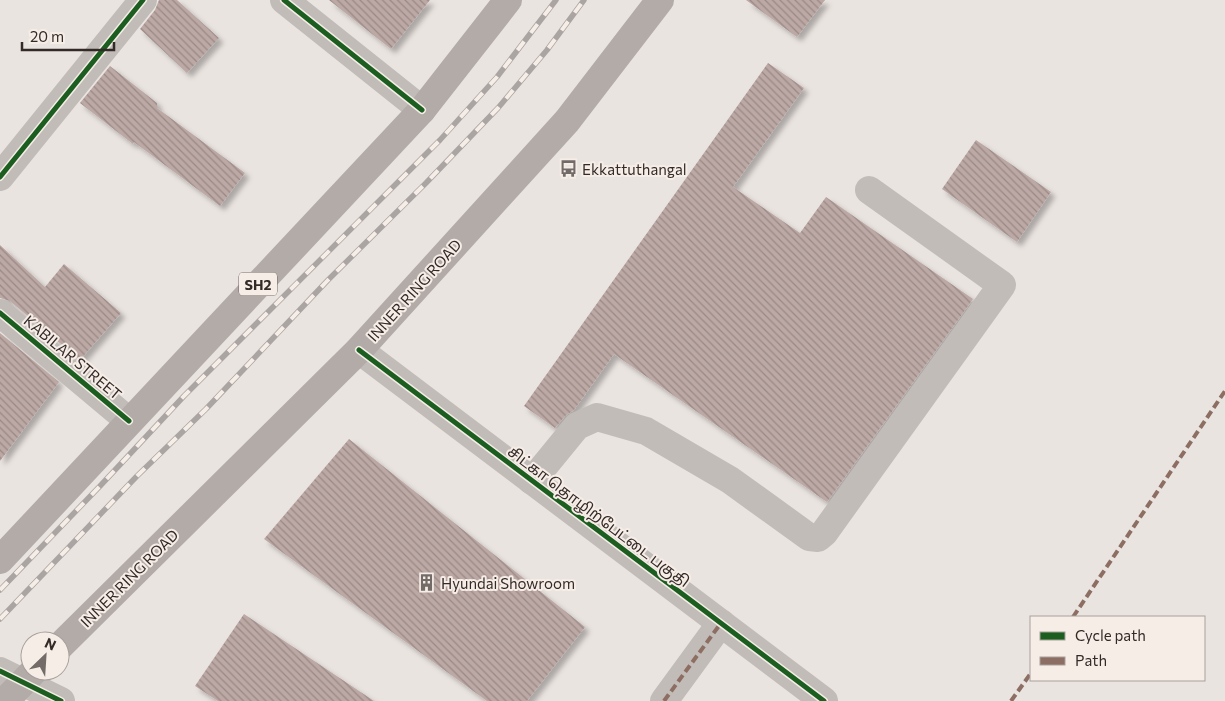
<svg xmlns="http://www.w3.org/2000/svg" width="1225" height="701" viewBox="0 0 1225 701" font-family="Commissioner,'Noto Sans Tamil',sans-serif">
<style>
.building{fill:url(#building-back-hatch);filter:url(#shadow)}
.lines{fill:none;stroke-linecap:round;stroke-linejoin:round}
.minor{stroke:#c2bcb9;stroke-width:28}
.major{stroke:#b2aba8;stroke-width:28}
.rail-casing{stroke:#aaa5a3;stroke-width:5.5}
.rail{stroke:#f6ede7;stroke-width:4;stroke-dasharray:11;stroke-linecap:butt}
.quiet{stroke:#8d6e63;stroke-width:4;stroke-dasharray:8 4;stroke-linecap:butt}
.cycleway-casing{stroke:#f6ede7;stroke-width:8}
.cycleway{stroke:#1b5e20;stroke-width:5}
.labels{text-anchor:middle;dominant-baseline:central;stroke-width:4;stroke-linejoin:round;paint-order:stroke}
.shield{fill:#f6ede7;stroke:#6e6461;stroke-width:1}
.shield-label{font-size:14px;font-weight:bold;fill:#332a28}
.poi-label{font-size:15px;fill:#332a28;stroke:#f6ede7;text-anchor:start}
.street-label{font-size:15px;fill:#332a28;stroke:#f6ede7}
</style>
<defs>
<pattern id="building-back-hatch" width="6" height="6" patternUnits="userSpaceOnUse" patternTransform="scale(1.25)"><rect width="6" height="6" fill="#bca8a4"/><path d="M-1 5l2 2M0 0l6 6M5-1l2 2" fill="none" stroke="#998986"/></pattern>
<filter id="shadow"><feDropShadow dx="4.5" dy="4.5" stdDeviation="2.5" flood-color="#0004"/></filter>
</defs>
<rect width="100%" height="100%" fill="#eae4e0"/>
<g class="building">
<polygon points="159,0 177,0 219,38 187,73 140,29 155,10"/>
<polygon points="329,0 430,0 391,49"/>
<polygon points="746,0 825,0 797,37"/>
<polygon points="768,63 804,88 733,187 800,233 826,197 973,299 827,502 614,354 574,410 565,416 555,428 524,406"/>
<polygon points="110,66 157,103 157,108 245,173 220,206 134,142 133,144 80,103"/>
<polygon points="976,140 1051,192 1017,242 942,189"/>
<polygon points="0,245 45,287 64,264 121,313 80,360 10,301 0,298"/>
<polygon points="0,333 59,382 0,461"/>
<polygon points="349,439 585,627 527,701 487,701 264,539"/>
<polygon points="244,614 374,701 218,701 195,686"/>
</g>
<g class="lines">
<g class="minor">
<polyline points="284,0 422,110"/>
<polyline points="0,177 143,0"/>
<polyline points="0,313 129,421"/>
<polyline points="359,350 824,701"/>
<polyline points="532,481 577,426 597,417 646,431 730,480 809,537 818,538 824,533 1002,285 869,190"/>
<polyline points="0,671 61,701"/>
<polyline points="664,701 721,623"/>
</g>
<g class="major">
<polyline points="0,560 422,110 508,0"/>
<polyline points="60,646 359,350 567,121 660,0"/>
<polyline points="5,701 34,671"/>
</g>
<defs>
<g id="rail">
<polyline points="0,590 101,485 184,396 440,140 497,77 556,0"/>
<polyline points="0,619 137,476 206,409 328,280 426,183 498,108 547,50 584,0"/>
</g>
</defs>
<use href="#rail" class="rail-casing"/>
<use href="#rail" class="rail"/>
<g class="quiet">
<polyline points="1073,617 1225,391"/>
<polyline points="664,701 721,623"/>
<polyline points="1011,701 1031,673"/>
</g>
<defs>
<g id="cycleway">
<polyline points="284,0 422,110"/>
<polyline points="0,177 143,0"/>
<polyline points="0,313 129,421"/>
<polyline points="359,350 824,701"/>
<polyline points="0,671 61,701"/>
</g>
</defs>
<use href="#cycleway" class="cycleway-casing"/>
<use href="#cycleway" class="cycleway"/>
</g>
<defs>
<symbol id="bus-bare" viewBox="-9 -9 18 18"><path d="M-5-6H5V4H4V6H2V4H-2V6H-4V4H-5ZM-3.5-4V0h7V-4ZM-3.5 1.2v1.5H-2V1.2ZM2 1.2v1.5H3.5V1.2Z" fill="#736b68" stroke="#f6ede7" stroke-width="2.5" paint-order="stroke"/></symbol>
<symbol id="building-bare" viewBox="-9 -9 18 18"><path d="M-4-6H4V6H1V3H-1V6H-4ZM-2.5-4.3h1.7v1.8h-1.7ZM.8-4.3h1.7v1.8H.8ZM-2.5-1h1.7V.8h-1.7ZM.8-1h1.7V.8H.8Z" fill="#736b68" stroke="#f6ede7" stroke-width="2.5" paint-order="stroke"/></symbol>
</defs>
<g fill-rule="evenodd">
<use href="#bus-bare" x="556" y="156" width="25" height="25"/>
<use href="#building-bare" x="414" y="570" width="25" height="25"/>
</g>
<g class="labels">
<rect class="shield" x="239" y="272.5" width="38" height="23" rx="4"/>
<g class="shield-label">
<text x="258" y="284">SH2</text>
</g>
<g class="poi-label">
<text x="582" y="169">Ekkattuthangal</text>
<text x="441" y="583">Hyundai Showroom</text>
</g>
<g class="street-label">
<text transform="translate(414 290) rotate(-48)">INNER RING ROAD</text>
<text transform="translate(73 357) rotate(40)">KABILAR STREET</text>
<text transform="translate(599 516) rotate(37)">சிட்கா தொழிற்பேட்டை பகுதி</text>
<text transform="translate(129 578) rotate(-45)">INNER RING ROAD</text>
</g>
</g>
<rect x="1030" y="616" width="175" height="65" fill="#f6ede7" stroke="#a89f9b"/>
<rect x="1040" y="632" width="25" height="8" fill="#1b5e20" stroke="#a89f9b"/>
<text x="1075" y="641" font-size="15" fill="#332a28">Cycle path</text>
<rect x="1040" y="657" width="25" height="8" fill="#8d6e63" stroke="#a89f9b"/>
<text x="1075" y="666" font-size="15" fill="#332a28">Path</text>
<g transform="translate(45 656) rotate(25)"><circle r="24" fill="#f6ede7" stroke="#a89f9b"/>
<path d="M0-4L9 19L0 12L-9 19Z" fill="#736b68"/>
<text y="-8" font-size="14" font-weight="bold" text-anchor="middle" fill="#332a28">N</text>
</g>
<path d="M22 42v8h92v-8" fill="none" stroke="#332a28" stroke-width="2.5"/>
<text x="30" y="42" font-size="15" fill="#332a28" stroke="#f6ede7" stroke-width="4" paint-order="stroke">20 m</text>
</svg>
